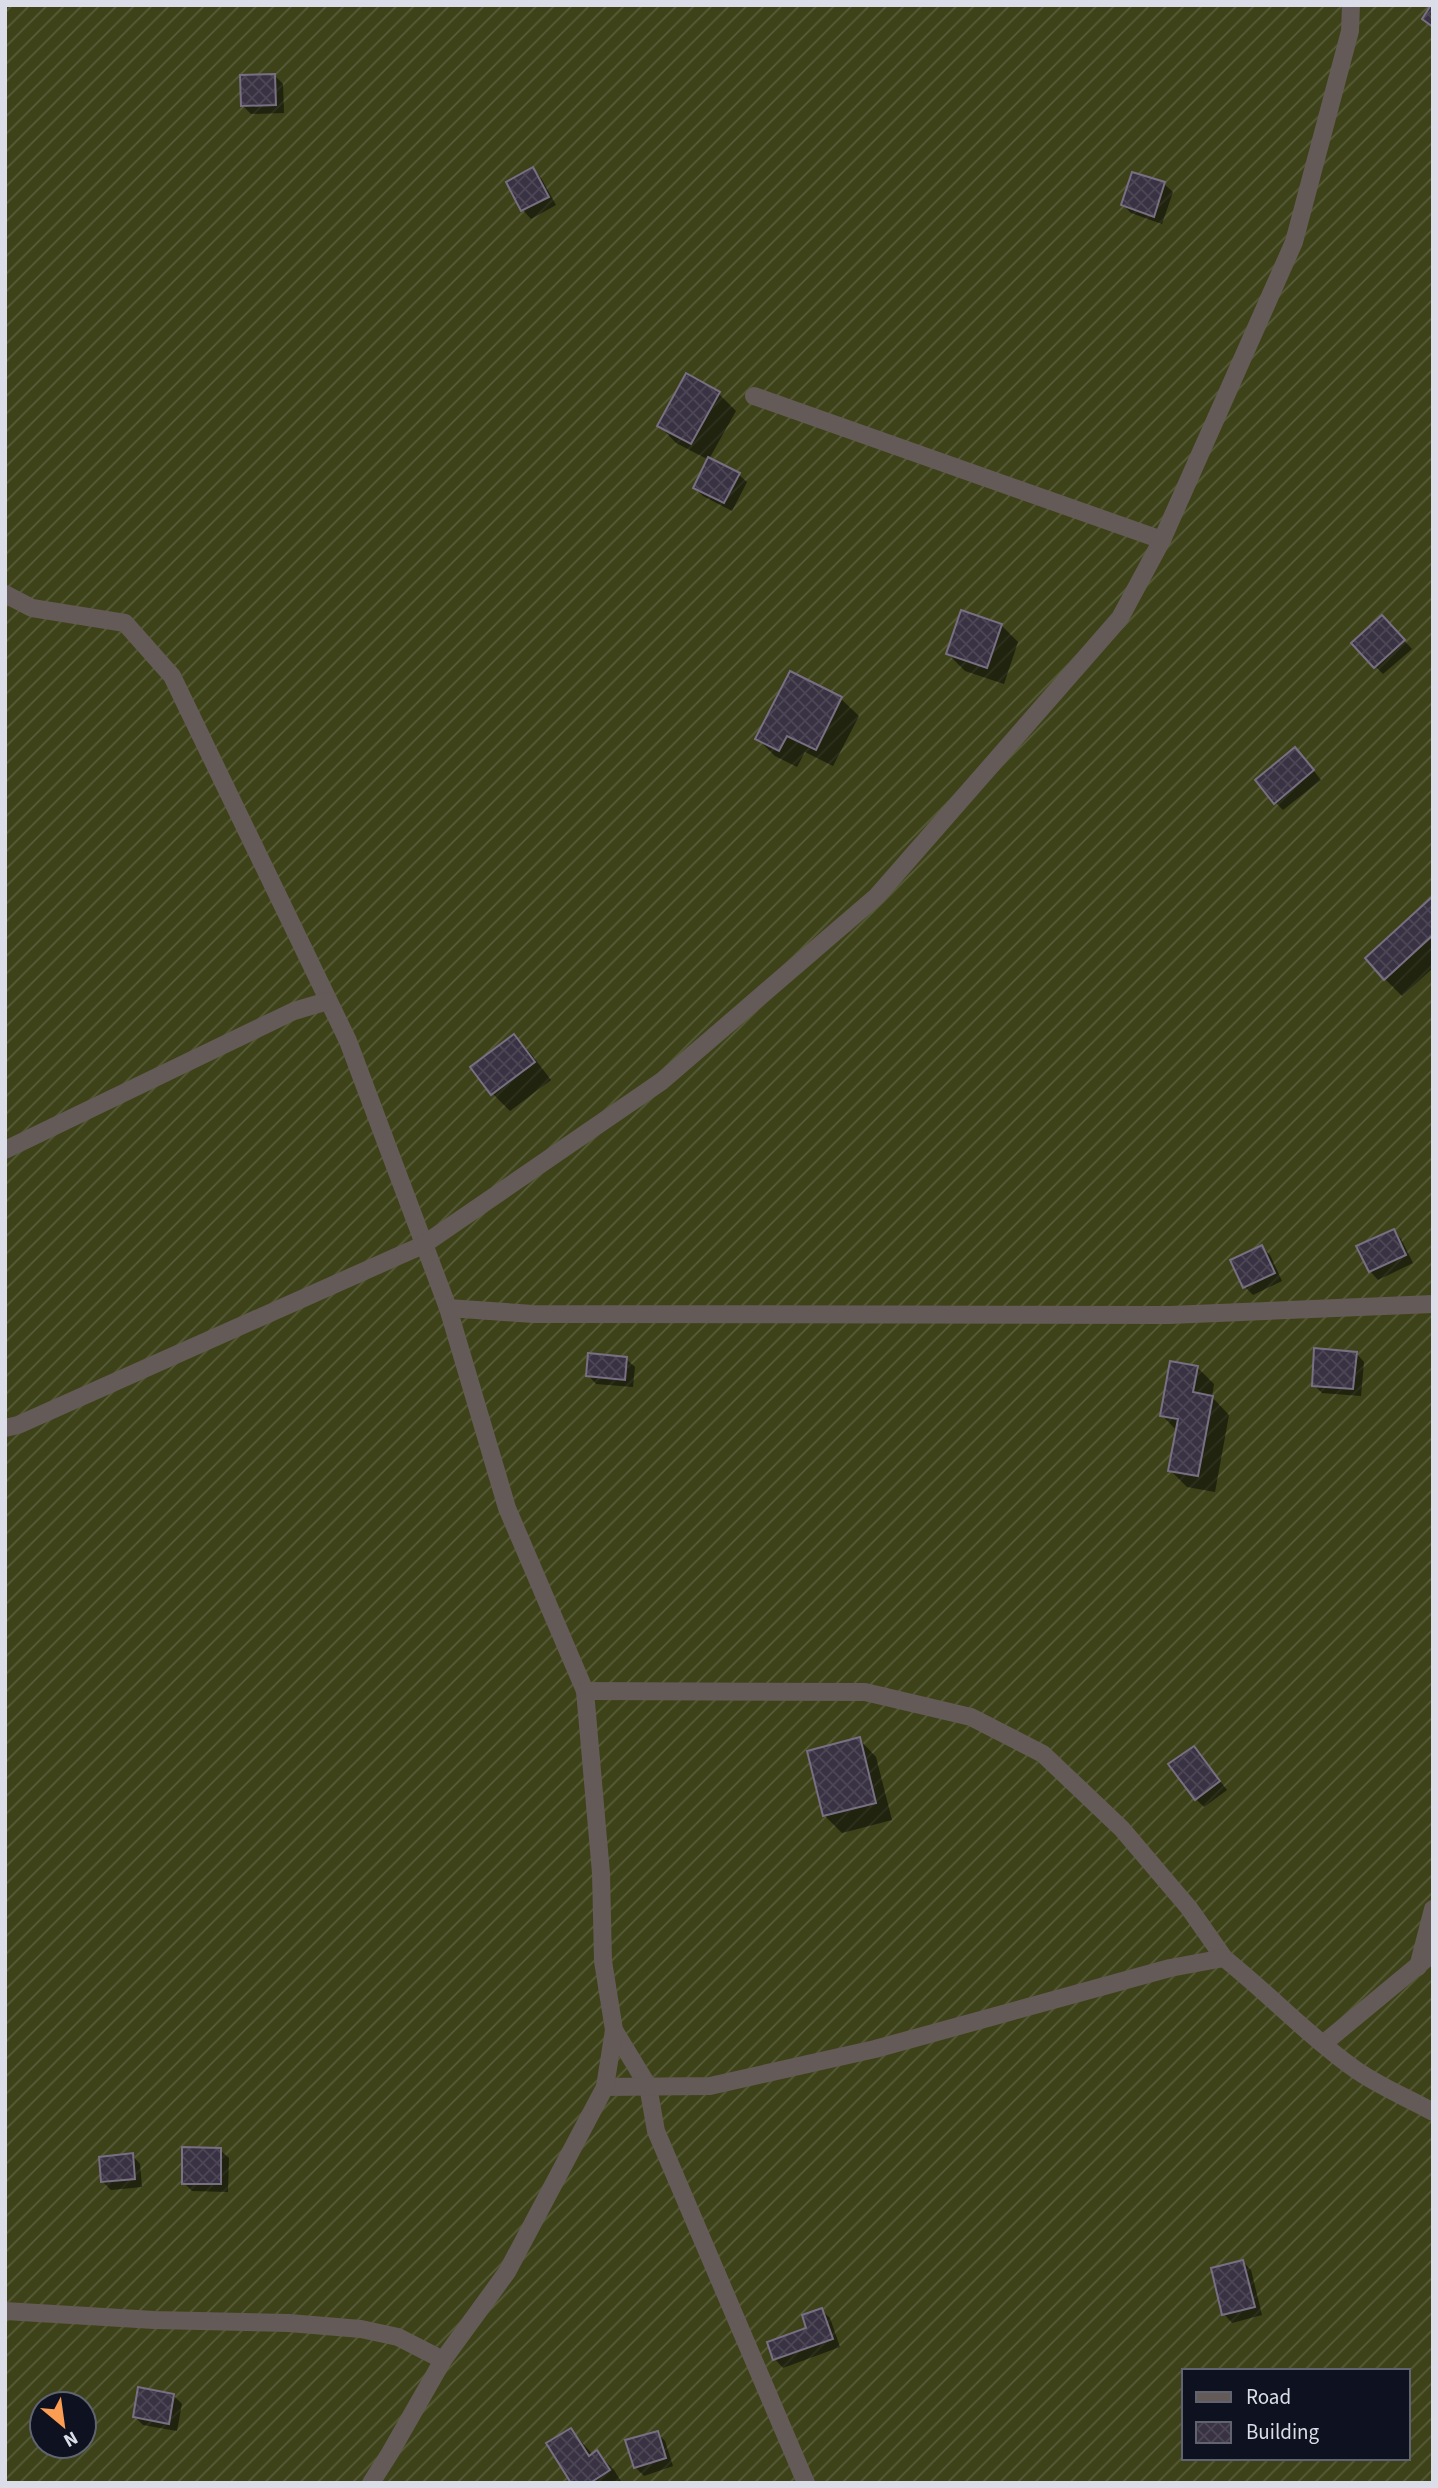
<svg xmlns="http://www.w3.org/2000/svg" width="1438" height="2488" viewBox="0 0 1438 2488" font-family="'Source Sans 3',sans-serif">
<style>
.garden{fill:url(#garden-furrows);fill-rule:evenodd}
.shadow{fill:#0007}
.building{fill:url(#building-cross-hatch);stroke:#786f83;stroke-width:2}
.lines{fill:none;stroke-linecap:round;stroke-linejoin:round}
.minor{stroke:#645a57;stroke-width:18}
</style>
<defs>
<pattern id="garden-furrows" width="10" height="10" patternUnits="userSpaceOnUse" patternTransform="scale(1.75)"><rect width="10" height="10" fill="#3d4219"/><path d="M-1 1l2-2M0 10L10 0M9 11l2-2" fill="none" stroke="#585d3a"/></pattern>
<pattern id="building-cross-hatch" width="8" height="8" patternUnits="userSpaceOnUse" patternTransform="scale(1.75)"><rect width="8" height="8" fill="#393243"/><path d="M0 0l8 8M0 8l8-8" fill="none" stroke="#4c4655"/></pattern>
</defs>
<rect width="100%" height="100%" fill="#171a2a"/>
<path class="garden" d="M5 5H1433V2483H5ZM1184 2371H1408V2458H1184ZM42 2404H84V2446H42Z"/>
<g class="shadow">
<polygon points="275,76 283,84 284,113 251,114 243,106"/>
<polygon points="533,169 541,178 556,205 531,219 523,210 508,183"/>
<polygon points="1164,184 1173,192 1162,224 1131,213 1123,205"/>
<polygon points="719,394 736,411 709,459 738,474 747,482 732,511 703,496 695,488 709,460 676,443 659,425"/>
<polygon points="1382,617 1412,649 1383,674 1375,666"/>
<polygon points="1001,625 1018,642 1004,684 965,671 948,654"/>
<polygon points="791,674 841,699 859,716 833,766 805,752 797,767 775,756 758,739"/>
<polygon points="1303,757 1321,780 1283,810 1275,802"/>
<polygon points="1433,898 1433,968 1402,996 1385,979"/>
<polygon points="514,1036 531,1054 551,1080 510,1111 493,1094"/>
<polygon points="1393,1231 1401,1239 1413,1263 1378,1280 1370,1271"/>
<polygon points="1262,1247 1270,1255 1282,1281 1253,1295 1245,1287"/>
<polygon points="1356,1353 1364,1362 1361,1396 1322,1393 1314,1385"/>
<polygon points="626,1359 635,1367 633,1387 596,1384 588,1375"/>
<polygon points="1197,1367 1214,1384 1212,1397 1229,1415 1215,1492 1187,1487 1170,1470 1177,1431 1162,1415"/>
<polygon points="859,1739 876,1757 892,1820 842,1833 824,1815"/>
<polygon points="1194,1748 1227,1790 1204,1807 1196,1799"/>
<polygon points="220,2150 229,2158 228,2192 192,2191 184,2183"/>
<polygon points="132,2155 140,2164 142,2187 111,2190 103,2182"/>
<polygon points="1243,2262 1251,2270 1262,2315 1232,2323 1224,2314"/>
<polygon points="821,2310 830,2318 840,2347 783,2368 775,2359 808,2329"/>
<polygon points="173,2395 182,2404 177,2431 143,2425 134,2416"/>
<polygon points="571,2430 593,2455 597,2453 614,2470 622,2483 573,2483"/>
<polygon points="657,2433 665,2441 673,2466 644,2476 635,2467"/>
</g>
<g class="building">
<polygon points="1431,5 1433,5 1433,27 1422,19"/>
<polygon points="275,74 276,105 241,106 240,75"/>
<polygon points="533,167 549,197 521,211 506,182"/>
<polygon points="1132,172 1165,182 1154,217 1121,205"/>
<polygon points="686,373 720,392 691,444 657,426"/>
<polygon points="708,457 740,473 724,503 693,488"/>
<polygon points="961,610 1002,624 987,668 946,654"/>
<polygon points="1382,615 1405,640 1374,668 1351,643"/>
<polygon points="790,671 842,697 816,750 787,736 779,751 755,739"/>
<polygon points="1295,747 1314,770 1274,804 1255,780"/>
<polygon points="1433,896 1433,935 1384,980 1365,958"/>
<polygon points="514,1034 535,1062 491,1095 470,1067"/>
<polygon points="1394,1229 1406,1255 1369,1272 1356,1246"/>
<polygon points="1262,1245 1275,1273 1243,1288 1230,1260"/>
<polygon points="1314,1348 1357,1352 1353,1389 1312,1386"/>
<polygon points="588,1353 627,1357 625,1380 586,1376"/>
<polygon points="1170,1361 1198,1366 1193,1392 1213,1396 1198,1476 1168,1471 1178,1419 1160,1416"/>
<polygon points="860,1737 876,1803 823,1816 807,1751"/>
<polygon points="1194,1746 1220,1781 1195,1800 1168,1764"/>
<polygon points="182,2147 221,2148 221,2184 182,2184"/>
<polygon points="133,2153 135,2179 101,2182 99,2157"/>
<polygon points="1243,2260 1255,2307 1222,2315 1211,2268"/>
<polygon points="822,2308 833,2339 773,2360 767,2342 806,2328 802,2315"/>
<polygon points="138,2387 174,2394 169,2424 133,2417"/>
<polygon points="571,2428 589,2456 597,2450 610,2470 590,2483 571,2483 546,2443"/>
<polygon points="658,2431 666,2458 634,2468 625,2440"/>
</g>
<g class="lines">
<g class="minor">
<polyline points="754,396 1162,540"/>
<polyline points="5,594 32,608 125,623 172,676 348,1041 448,1308 507,1508 585,1691 601,1873 603,1961 614,2030 648,2086 656,2131 806,2483"/>
<polyline points="5,1150 294,1011 328,1001"/>
<polyline points="448,1308 533,1314 1170,1315 1433,1304"/>
<polyline points="5,1428 18,1425 423,1245 662,1081 877,896 1120,618 1162,540 1294,242 1350,31 1351,5"/>
<polyline points="585,1691 865,1692 971,1717 1043,1754 1122,1829 1189,1908 1224,1958"/>
<polyline points="1418,1967 1433,1909"/>
<polyline points="1323,2044 1433,1953"/>
<path d="M605 2087 710 2086 875 2049 1170 1968 1224 1958C1268 1993 1306 2034 1352 2067 1376 2085 1406 2097 1433 2112"/>
<polyline points="5,2311 154,2320 289,2323 361,2329 398,2337 443,2360"/>
<polyline points="371,2483 390,2453 443,2360 507,2272 605,2087 614,2030"/>
</g>
</g>
<rect width="1438" height="2488" fill="none" stroke="#dbdee9" stroke-width="14"/>
<rect x="1182" y="2369" width="228" height="91" fill="#0e1120" stroke="#606370" stroke-width="2"/>
<rect x="1196" y="2392" width="35" height="10" fill="#645a57" stroke="#606370" stroke-width="2"/>
<text x="1246" y="2404" font-size="21" fill="#dbdee9">Road</text>
<rect x="1196" y="2422" width="35" height="21" fill="url(#building-cross-hatch)" stroke="#606370" stroke-width="2"/>
<text x="1246" y="2439" font-size="21" fill="#dbdee9">Building</text>
<g transform="translate(63 2425) rotate(151)"><circle r="33" fill="#0e1120" stroke="#606370" stroke-width="2"/>
<path d="M0-5L12 26L0 18L-12 26Z" fill="#fc9d54"/>
<text y="-10" font-size="19" font-weight="bold" text-anchor="middle" fill="#dbdee9">N</text>
</g>
</svg>
